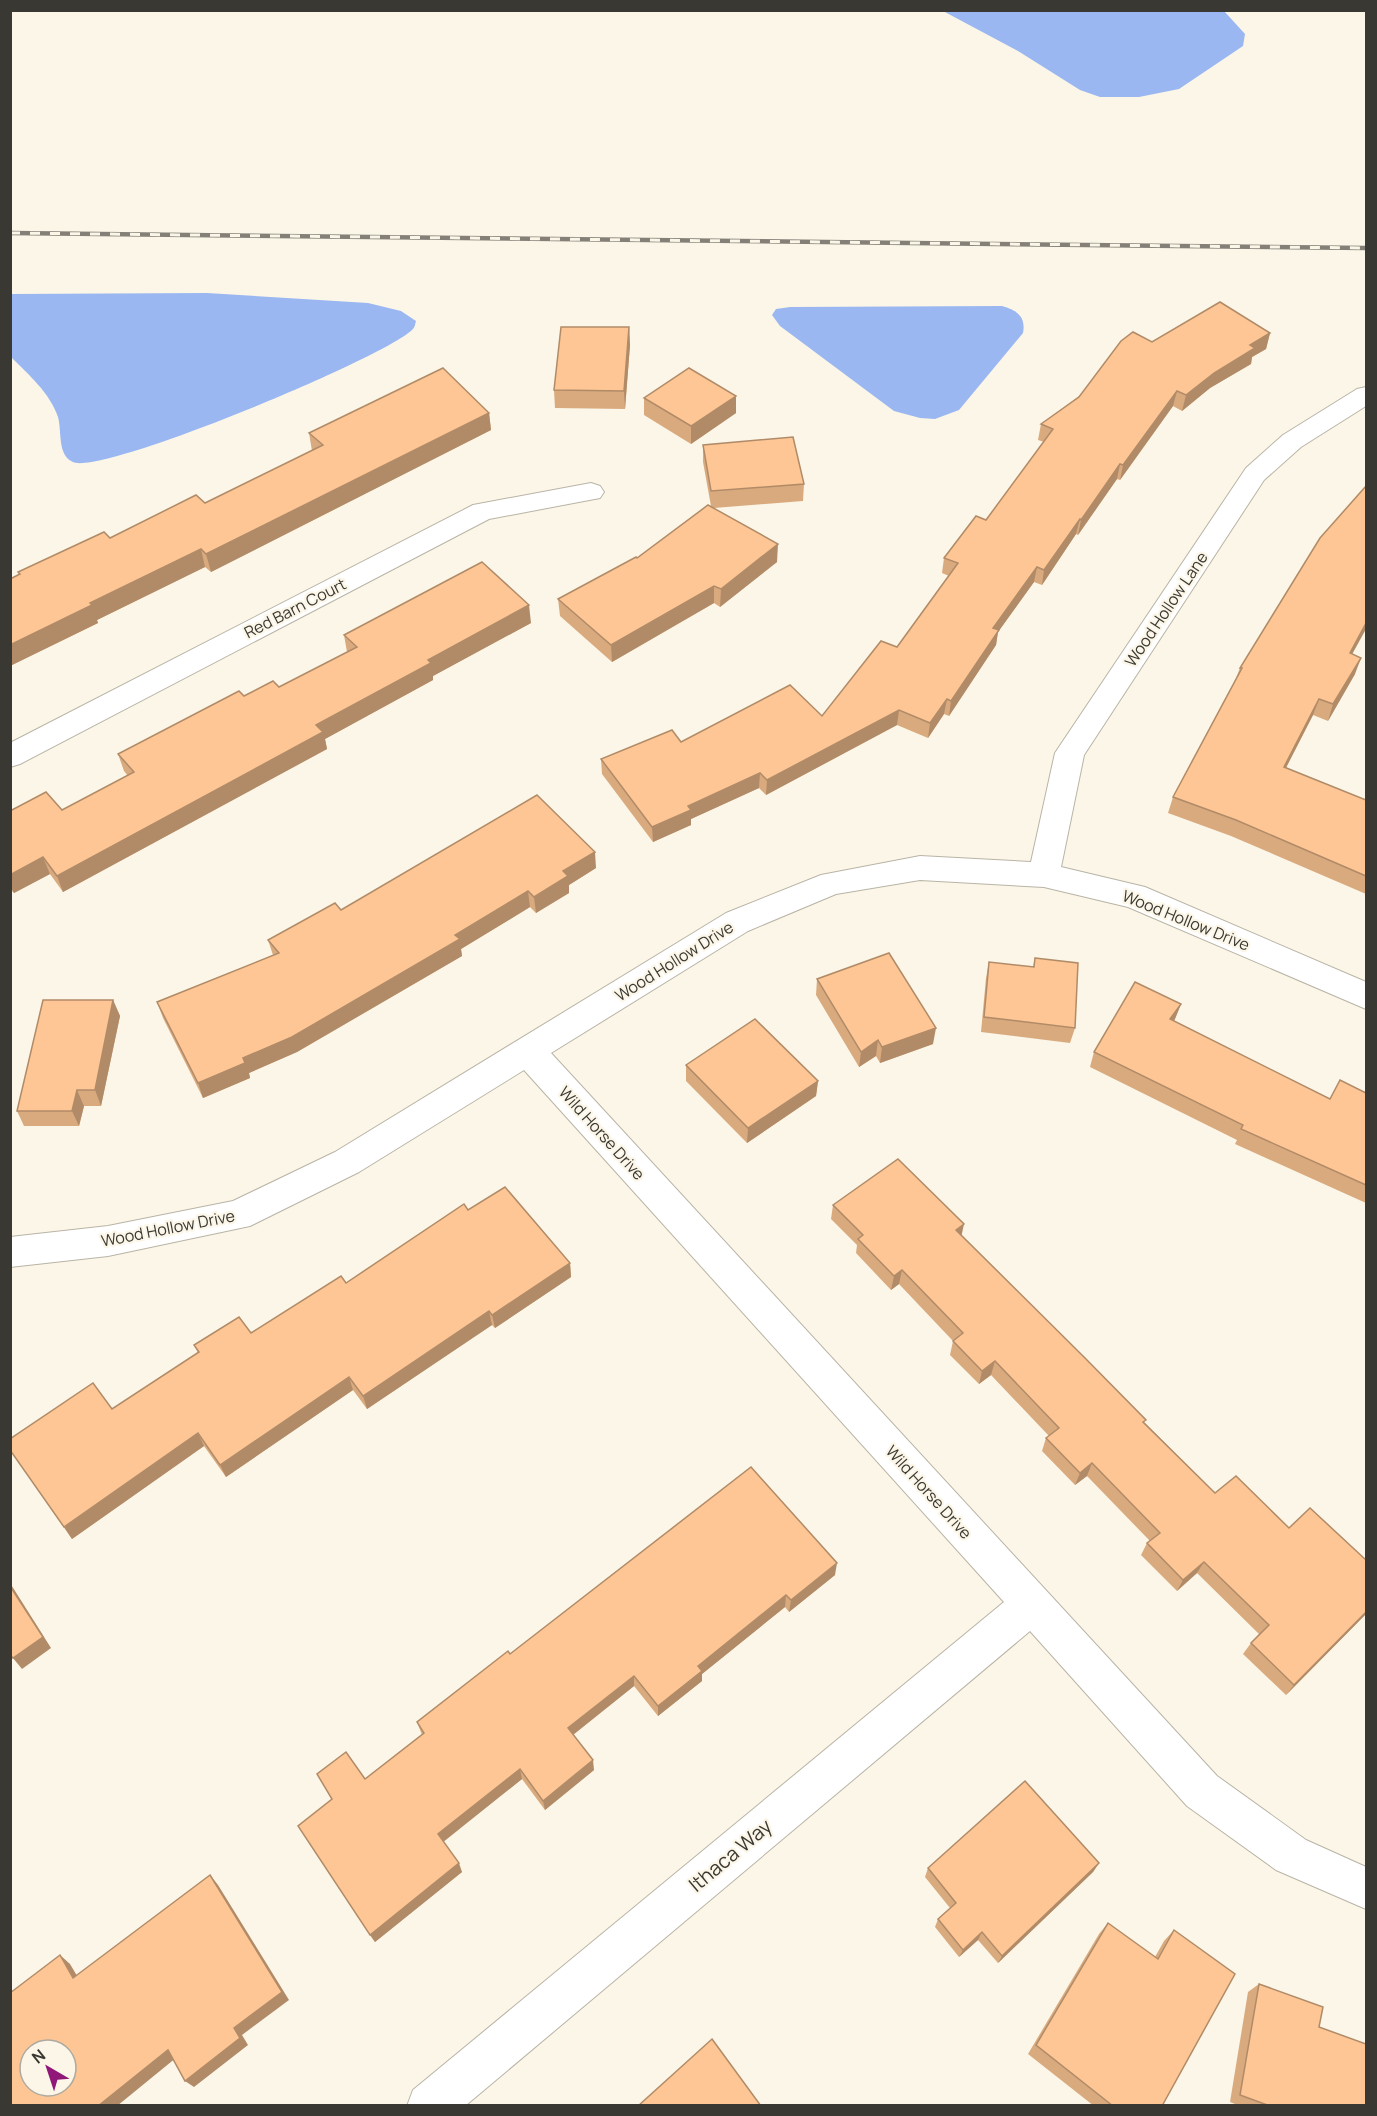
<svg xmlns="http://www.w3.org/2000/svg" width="1377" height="2116" viewBox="0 0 1377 2116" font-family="Manrope,sans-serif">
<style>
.water{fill:#9ab7f1}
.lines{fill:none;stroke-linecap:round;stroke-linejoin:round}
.minor-casing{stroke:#b9b4a6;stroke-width:2}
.minor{fill:#fff;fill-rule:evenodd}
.rail-casing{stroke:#848077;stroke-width:4.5}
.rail{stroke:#fbf6e7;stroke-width:3;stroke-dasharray:10;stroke-linecap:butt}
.wall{fill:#daaa7f}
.shaded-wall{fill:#b18b68}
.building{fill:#fdc694;stroke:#b18b68;stroke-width:1.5;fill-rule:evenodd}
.labels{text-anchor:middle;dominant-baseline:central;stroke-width:4.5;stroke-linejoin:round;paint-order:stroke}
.street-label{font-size:16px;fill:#3a3832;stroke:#fbf6e7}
.near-street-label{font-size:20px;fill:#3a3832;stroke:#fbf6e7}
</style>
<rect width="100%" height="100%" fill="#fbf6e7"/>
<g class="water">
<polygon points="943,11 1224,11 1245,34 1243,46 1179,89 1139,97 1100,97 1080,90 1018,51"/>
<path d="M207 293 368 303 401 311 416 321C415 324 415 327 413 329 387 357 101 476 73 462 57 455 62 431 58 417 50 393 28 374 11 357V294Z"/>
<path d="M1002 306C1017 310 1026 317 1023 333L959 410 935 419 920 418 894 411 780 326 772 315 776 309 790 307Z"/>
</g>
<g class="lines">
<defs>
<g id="minor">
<polygon points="1366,387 1366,406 1301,447 1264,480 1084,755 1061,867 1145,887 1366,982 1366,1009 1128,907 1044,887 920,880 836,894 748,931 551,1053 1217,1776 1306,1840 1366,1867 1366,1909 1276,1870 1187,1806 1030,1631 465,2106 407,2106 413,2090 1004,1602 524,1070 359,1172 250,1226 108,1256 10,1267 10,1237 108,1226 233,1201 335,1152 726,913 821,875 920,856 1031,862 1055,753 1246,468 1283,435 1357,389"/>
<polygon points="591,483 600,486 604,492 600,498 489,519 20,764 10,767 10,743 473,505"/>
</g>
</defs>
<use href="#minor" class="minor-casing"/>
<use href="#minor" class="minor"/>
<defs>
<polyline id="rail" points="10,233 1366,248"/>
</defs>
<use href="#rail" class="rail-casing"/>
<use href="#rail" class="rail"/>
</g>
<g class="wall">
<polygon points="629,327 630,345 625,409 555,408 554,390"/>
<polygon points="1270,333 1266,349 1252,357 1251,364 1210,388 1182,411 1173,406 1120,480 1117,479 1078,535 1076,534 1042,585 1034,582 998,632 996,645 949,716 944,714 928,738 897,725 766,795 759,788 691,819 691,825 653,842 602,774 601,759 681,742 822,716 897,647 949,576 942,573 944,558 986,520 1044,442 1038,440 1041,424 1152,342"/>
<polygon points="644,398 736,413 691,444 644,415"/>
<polygon points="489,413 491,430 211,572 205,567 97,620 98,623 10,666 10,579 19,575 18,572 205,503 312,451 309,433"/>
<polygon points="703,445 804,484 803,501 714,508 777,562 720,607 714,603 612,662 560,616 558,599 637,558 711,506 703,462"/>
<polygon points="531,623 433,676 433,680 325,739 327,749 63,892 50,874 14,893 10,889 10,811 62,810 128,776 124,771 118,754 244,696 279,687 347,652 344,635"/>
<polygon points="1352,654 1355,674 1328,721 1313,715 1286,768 1366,800 1366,894 1231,836 1168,813 1173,797 1236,678 1240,668"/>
<polygon points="596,868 569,885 569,893 536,913 530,907 461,949 462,956 297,1052 249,1073 250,1078 203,1098 163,1018 157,1002 273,955 268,940 341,910"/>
<polygon points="1035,958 1075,1028 1070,1043 981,1032 986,978 989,962 1033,967"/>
<polygon points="817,979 933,1044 880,1063 876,1056 859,1067 816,995"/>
<polygon points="113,1000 120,1016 101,1106 84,1106 79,1126 24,1126 17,1111"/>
<polygon points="1181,1004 1174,1021 1330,1099 1366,1093 1366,1203 1235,1144 1237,1140 1090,1067 1094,1052"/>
<polygon points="686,1065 818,1081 816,1096 747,1143 686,1081"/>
<polygon points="833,1205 962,1236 1145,1423 1215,1493 1289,1528 1366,1560 1366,1614 1286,1695 1243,1654 1251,1643 1259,1634 1197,1573 1177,1591 1141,1555 1147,1543 1150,1541 1087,1476 1075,1485 1042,1451 1046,1438 1049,1436 991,1375 979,1384 950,1355 953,1341 899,1284 891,1290 856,1253 857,1245 831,1219"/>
<polygon points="468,1210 570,1263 571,1277 495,1328 492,1325 367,1409 353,1390 226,1477 204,1446 72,1539 10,1450 112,1409 198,1353 194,1345 251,1333 346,1283"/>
<polygon points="835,1575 789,1612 785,1607 702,1674 702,1681 658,1716 634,1686 573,1735 594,1770 545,1810 522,1779 443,1841 462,1872 375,1942 303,1834 332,1800 317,1774 365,1779 422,1735 417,1722 510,1654"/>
<polygon points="1099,1863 1093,1872 998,1963 978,1940 959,1957 935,1927 938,1919 950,1908 925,1877 928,1868"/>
<polygon points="1108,1923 1155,1957 1164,1941 1174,1930 1162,2106 1094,2106 1028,2054 1099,1934"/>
<polygon points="1259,1984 1319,2027 1366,2106 1240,2106 1230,2102 1248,1992"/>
</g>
<g class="shaded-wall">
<polygon points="629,327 630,345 625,409 624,391"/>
<polygon points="1270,333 1266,349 1252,357 1251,364 1210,388 1182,411 1186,395 1250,345"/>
<polygon points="1177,391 1173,406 1120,480 1123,465"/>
<polygon points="736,396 736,413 691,444 691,426"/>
<polygon points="489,413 491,430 211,572 206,554"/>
<polygon points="1120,464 1117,479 1078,535 1081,520"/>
<polygon points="1080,519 1076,534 1042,585 1044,570"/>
<polygon points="778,544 777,562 720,607 721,589"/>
<polygon points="201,549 205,567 97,620 98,623 10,666 10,645 90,603"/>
<polygon points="1037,567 1034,582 998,632 996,645 949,716 951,701 993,628"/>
<polygon points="714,586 714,603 612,662 611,645"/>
<polygon points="529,605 531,623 433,676 433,680 325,739 327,749 63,892 57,876 428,660"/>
<polygon points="1366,623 1366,629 1344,669 1350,653"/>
<polygon points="1361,658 1355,674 1328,721 1333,704"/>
<polygon points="947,699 944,714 928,738 930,723"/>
<polygon points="1319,699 1313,715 1278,783 1284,767"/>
<polygon points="899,710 897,725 766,795 767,780"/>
<polygon points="760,773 759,788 691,819 691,825 653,842 652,827 688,806"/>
<polygon points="595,852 596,868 569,885 569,893 536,913 534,897 563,871"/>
<polygon points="43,857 50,874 14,893 10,885 10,875"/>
<polygon points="528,891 530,907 461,949 462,956 297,1052 249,1073 250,1078 203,1098 198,1083 243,1058 455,935"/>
<polygon points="113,1000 120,1016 101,1106 95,1090"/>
<polygon points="1181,1004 1175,1019 1165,1035 1170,1019"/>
<polygon points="936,1028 933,1044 880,1063 882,1047"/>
<polygon points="878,1040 876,1056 859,1067 861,1052"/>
<polygon points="818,1081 816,1096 747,1143 748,1128"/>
<polygon points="77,1090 84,1106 79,1126 72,1111"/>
<polygon points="964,1224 961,1238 956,1230"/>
<polygon points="570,1263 571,1277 495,1328 492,1315"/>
<polygon points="902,1270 899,1284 891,1290 894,1276"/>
<polygon points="489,1311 492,1325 367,1409 363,1396"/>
<polygon points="995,1361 991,1375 979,1384 982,1371"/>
<polygon points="349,1377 353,1390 226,1477 220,1465"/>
<polygon points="198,1433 204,1446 72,1539 64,1527"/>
<polygon points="1092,1463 1087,1476 1075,1485 1080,1473"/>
<polygon points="1204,1562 1197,1573 1177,1591 1183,1580"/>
<polygon points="837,1563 835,1575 789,1612 791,1600"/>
<polygon points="10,1583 51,1648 22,1669 13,1658"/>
<polygon points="786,1595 785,1607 702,1674 702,1681 658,1716 658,1706 698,1666"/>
<polygon points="1366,1612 1366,1614 1286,1695 1294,1685"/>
<polygon points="634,1676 634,1686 569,1738 568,1728"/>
<polygon points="593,1760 594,1770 545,1810 543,1801"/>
<polygon points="520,1769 522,1779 442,1843 438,1834"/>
<polygon points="459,1863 462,1872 375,1942 370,1935"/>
<polygon points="1099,1863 1093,1872 998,1963 1002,1956"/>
<polygon points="210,1875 218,1885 289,2000 242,2035 248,2045 194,2087 185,2081 234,2028"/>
<polygon points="982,1932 978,1940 959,1957 963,1950"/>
<polygon points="60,1955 70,1964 83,1986 73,1978"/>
<polygon points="168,2050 177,2057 117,2106 98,2106"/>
</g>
<g class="building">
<polygon points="1220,302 1270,333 1250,345 1255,348 1214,373 1186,395 1177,391 1123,465 1120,464 1081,520 1080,519 1044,570 1037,567 993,628 999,630 951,701 947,699 930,723 899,710 767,780 760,773 688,806 691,810 652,827 601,759 672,730 681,742 790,685 822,716 881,641 897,647 958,563 944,558 976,516 986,520 1053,429 1041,424 1079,397 1121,341 1133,332 1152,342"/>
<polygon points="561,327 629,327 624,391 554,390"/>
<polygon points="443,368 489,413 206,554 201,549 90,603 92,605 10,645 10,579 20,574 18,572 104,532 110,538 196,495 205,503 323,445 309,433"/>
<polygon points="689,368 736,396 691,426 644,398"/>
<polygon points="793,437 804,484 711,491 703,445"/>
<polygon points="1366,486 1366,623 1350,653 1361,658 1333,704 1319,699 1284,767 1366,800 1366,876 1236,820 1173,797 1242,668 1240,668 1320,538"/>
<polygon points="708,505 778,544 721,589 714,586 611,645 558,599 636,557 637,558"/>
<polygon points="482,562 529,605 428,660 431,663 316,725 323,732 57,876 43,857 10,875 10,811 46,792 62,810 134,772 118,754 239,691 244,696 273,681 279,687 357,647 344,635"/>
<polygon points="537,795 595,852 563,871 568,876 534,897 528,891 455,935 460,939 292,1037 243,1058 245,1063 198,1083 157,1002 279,953 268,940 335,903 341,910"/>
<polygon points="889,953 936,1028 882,1047 878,1040 861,1052 817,979"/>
<polygon points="1035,958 1078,963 1075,1028 984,1017 989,962 1034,967"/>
<polygon points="1135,982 1181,1004 1170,1019 1330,1099 1340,1080 1366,1093 1366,1185 1241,1129 1243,1125 1094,1052"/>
<polygon points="43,1000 113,1000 95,1090 77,1090 72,1111 17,1111"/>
<polygon points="755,1019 818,1081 748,1128 686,1065"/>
<polygon points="898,1159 964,1224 956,1230 1085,1358 1146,1420 1143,1422 1215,1493 1236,1476 1289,1528 1310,1508 1366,1560 1366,1612 1294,1685 1251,1643 1269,1625 1204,1562 1183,1580 1147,1543 1160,1533 1092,1463 1080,1473 1046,1438 1059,1428 995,1361 982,1371 953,1341 963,1333 902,1270 894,1276 858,1239 863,1235 833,1205"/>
<polygon points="505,1187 570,1263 492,1315 489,1311 363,1396 349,1377 220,1465 198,1433 64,1527 10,1450 10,1439 93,1383 112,1409 199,1352 194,1345 239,1317 251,1333 341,1276 346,1283 464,1204 468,1210"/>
<polygon points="751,1467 837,1563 791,1600 786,1595 698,1666 702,1671 658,1706 634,1676 568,1728 593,1760 543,1801 520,1769 438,1834 459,1863 370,1935 298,1826 332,1799 317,1774 346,1752 365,1779 424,1733 417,1722 508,1651 510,1654"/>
<polygon points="10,1586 43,1637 13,1658 10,1655"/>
<polygon points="1025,1781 1099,1863 1002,1956 982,1932 963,1950 938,1919 956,1903 928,1868"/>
<path d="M210 1875 282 1992 234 2028 240 2038 185 2081 168 2050 98 2106H10V1993L60 1955 73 1978ZM30 2050H66V2086H30Z"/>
<polygon points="1108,1923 1158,1959 1174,1930 1235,1974 1162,2106 1113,2106 1036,2045"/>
<polygon points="1259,1984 1323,2007 1319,2027 1366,2044 1366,2106 1270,2106 1240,2095"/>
<polygon points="712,2039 761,2106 638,2106"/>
</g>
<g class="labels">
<g class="street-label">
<text transform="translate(295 608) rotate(-27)">Red Barn Court</text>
<text transform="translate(1166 609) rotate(-56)">Wood Hollow Lane</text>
<text transform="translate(1186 920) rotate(22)">Wood Hollow Drive</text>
<text transform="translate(674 961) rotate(-32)">Wood Hollow Drive</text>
<text transform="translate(602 1133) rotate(48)">Wild Horse Drive</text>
<text transform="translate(168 1228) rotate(-11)">Wood Hollow Drive</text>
<text transform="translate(929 1492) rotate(48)">Wild Horse Drive</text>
</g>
<g class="near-street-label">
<text transform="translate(730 1855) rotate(-40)">Ithaca Way</text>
</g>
</g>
<rect width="1377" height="2116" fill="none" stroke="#3a3832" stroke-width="24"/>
<g transform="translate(48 2068) rotate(321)"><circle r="28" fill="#fbf6e7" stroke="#aeaa9f" stroke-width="1.5"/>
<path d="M0-4.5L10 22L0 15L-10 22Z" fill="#8f1878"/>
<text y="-9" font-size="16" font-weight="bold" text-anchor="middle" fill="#3a3832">N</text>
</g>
</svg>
